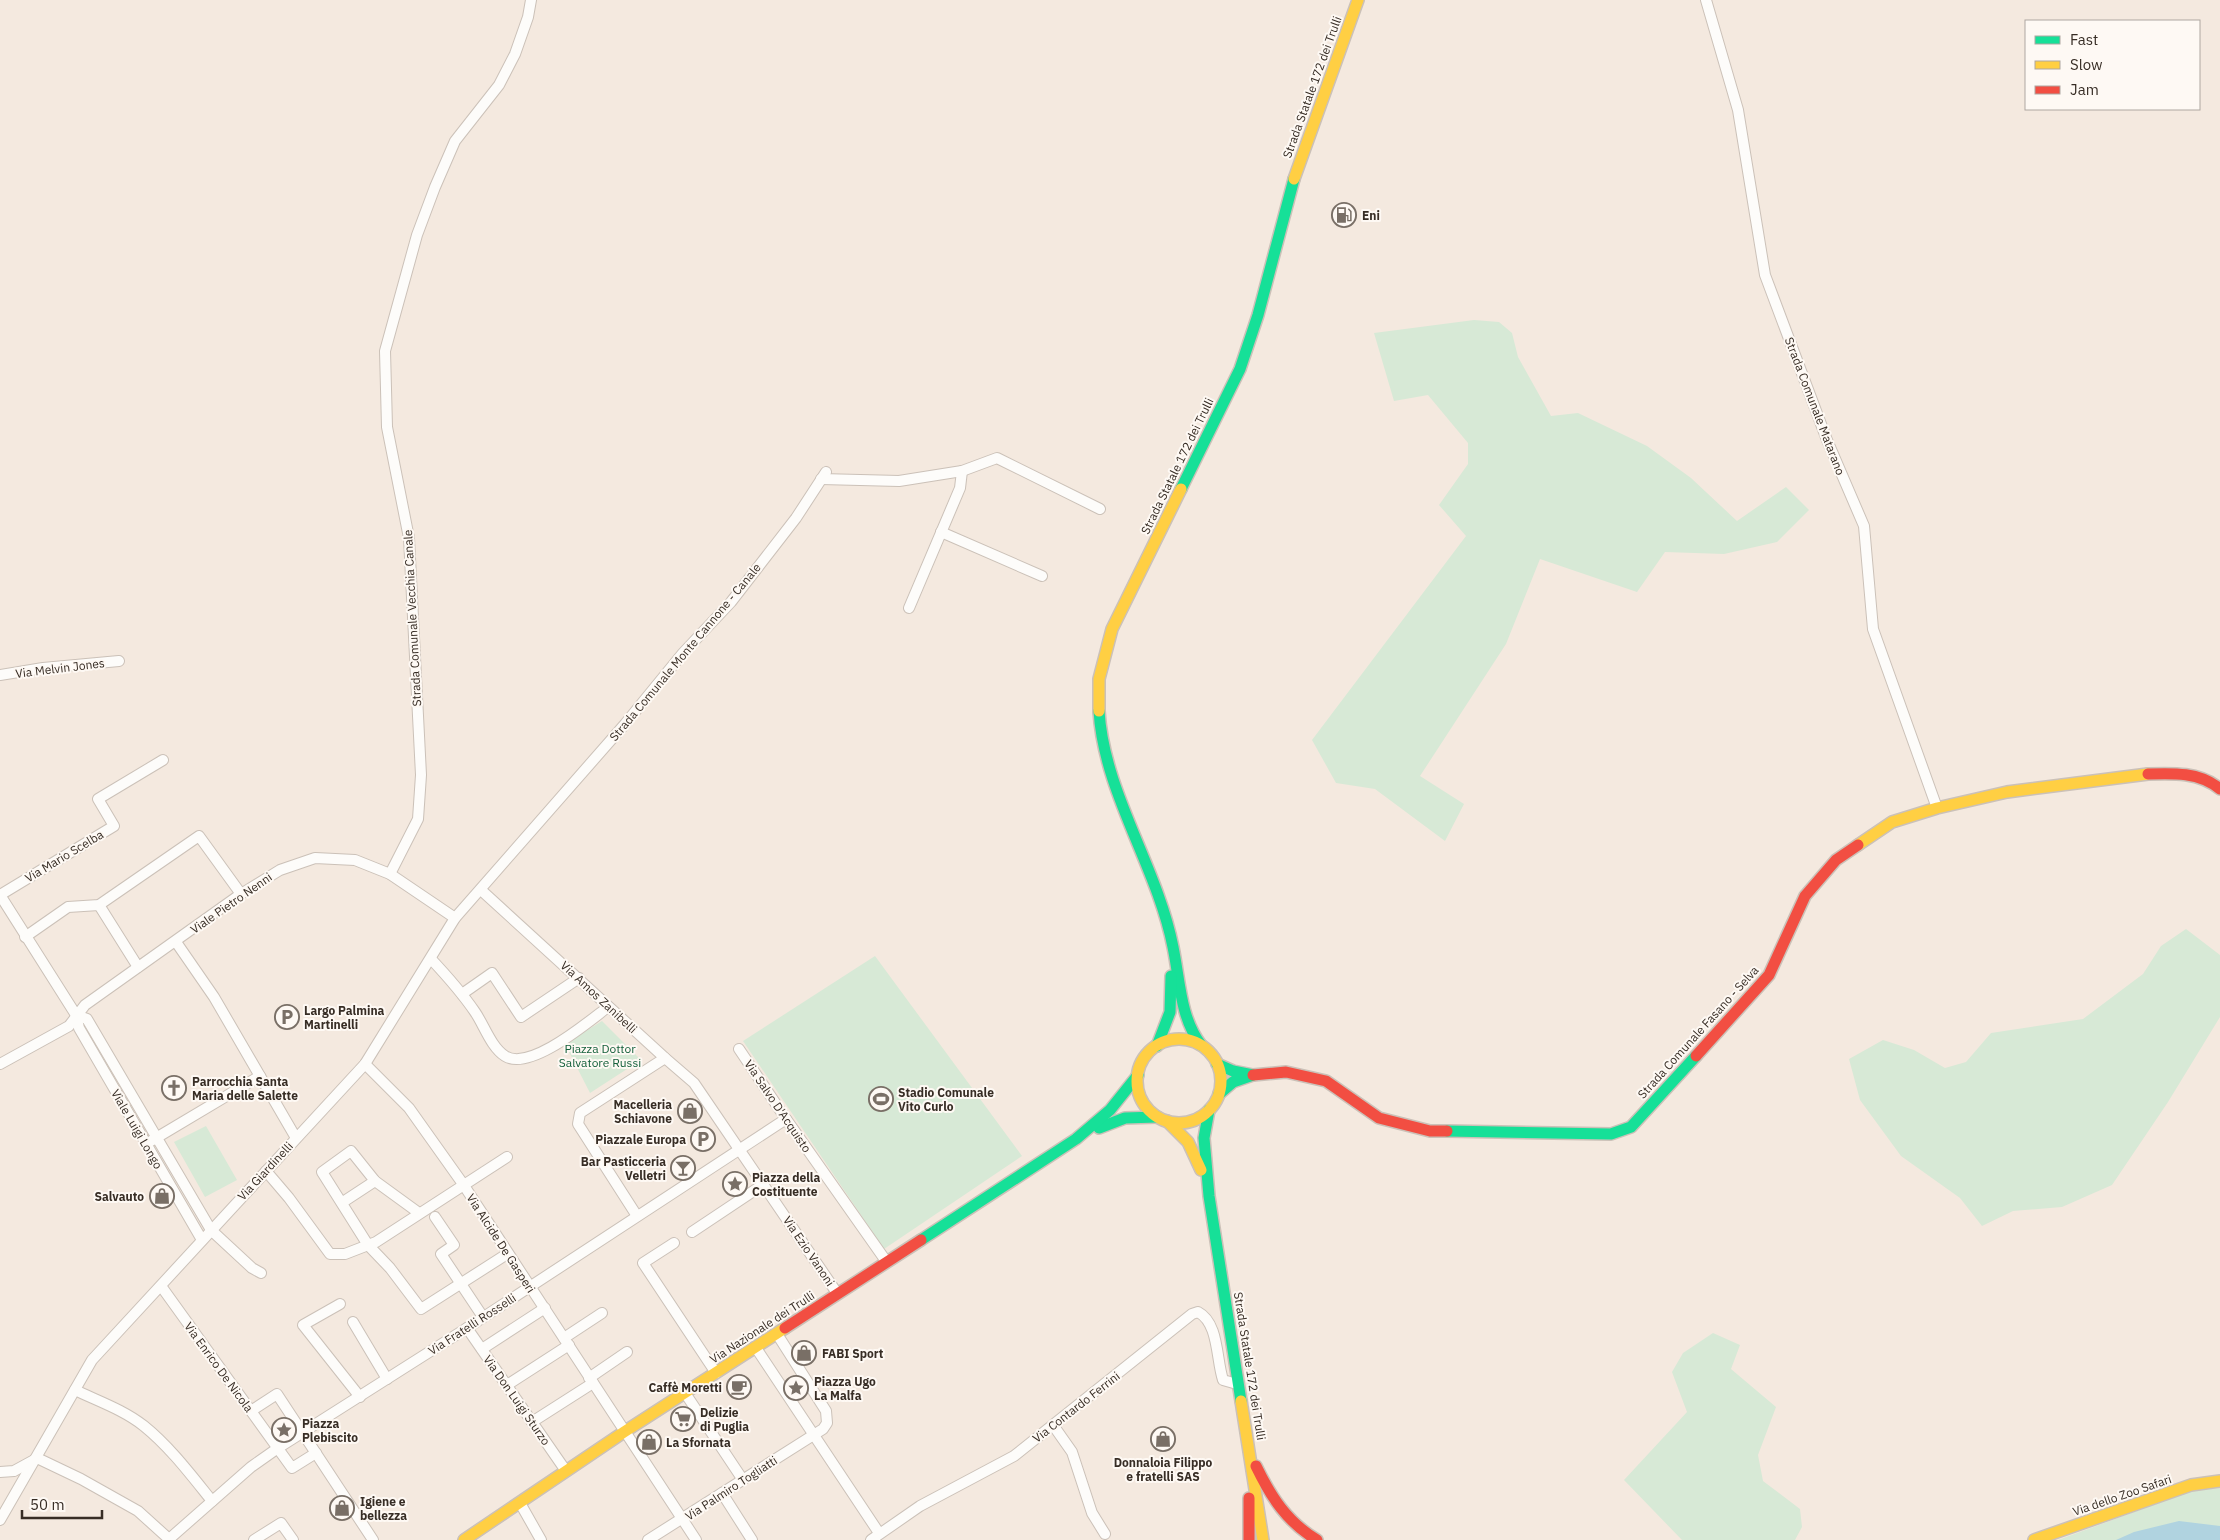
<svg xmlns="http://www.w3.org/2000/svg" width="2220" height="1540" viewBox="0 0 2220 1540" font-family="'IBM Plex Sans',sans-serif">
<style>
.green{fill:#d7e9d6}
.water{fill:#b0d3e0}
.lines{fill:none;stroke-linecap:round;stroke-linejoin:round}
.street-casing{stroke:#cbc1b8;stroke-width:12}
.fast-casing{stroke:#cbc1b8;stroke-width:14}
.slow-casing{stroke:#cbc1b8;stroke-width:14}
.jam-casing{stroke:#cbc1b8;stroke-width:14}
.street{stroke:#fdfcfa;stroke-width:10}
.fast{stroke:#16e098;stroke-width:11}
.slow{stroke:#ffcf43;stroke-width:11}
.jam{stroke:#f24e42;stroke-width:11}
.labels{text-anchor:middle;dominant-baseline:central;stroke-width:4;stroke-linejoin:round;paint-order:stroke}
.street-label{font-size:12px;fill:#372d25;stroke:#fef9f4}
.poi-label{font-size:12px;font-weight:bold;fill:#372d25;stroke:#fef9f4;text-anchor:start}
.park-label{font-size:12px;fill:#14603b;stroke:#fef9f4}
</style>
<rect width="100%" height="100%" fill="#f4e9df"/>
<g class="green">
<polygon points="1474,320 1499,322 1512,333 1518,357 1551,416 1578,413 1647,446 1691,478 1737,521 1786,487 1809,510 1777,542 1724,554 1665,552 1637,592 1540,559 1506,644 1420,776 1464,804 1445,841 1375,789 1336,783 1312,740 1466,536 1439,505 1468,464 1468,443 1428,395 1394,401 1374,333"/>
<polygon points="2186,929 2220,955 2220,1017 2168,1102 2112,1185 2062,1207 2013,1211 1982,1226 1960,1198 1901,1156 1860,1100 1849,1059 1883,1040 1914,1050 1945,1068 1966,1062 1991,1033 2083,1019 2143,974 2161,946"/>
<polygon points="875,956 1022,1156 884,1249 743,1041"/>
<polygon points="602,1021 641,1060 590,1093 565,1044"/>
<polygon points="206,1126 237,1180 205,1197 174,1142"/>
<polygon points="1713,1333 1740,1345 1731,1369 1776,1407 1758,1455 1763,1481 1800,1509 1802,1527 1795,1540 1682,1540 1624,1480 1687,1412 1672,1372 1683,1353"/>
<polygon points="2220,1488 2220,1540 2058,1540 2194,1490"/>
</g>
<polygon class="water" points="2179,1521 2220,1526 2220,1540 2116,1540 2134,1532"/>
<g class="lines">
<defs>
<g id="street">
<polyline points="1706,0 1738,110 1765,275 1827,440 1864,526 1873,629 1937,808"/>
<polyline points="821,479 899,481 962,471 997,458 1100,509"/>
<polyline points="941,532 1042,576"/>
<polyline points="909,608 960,488 962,471"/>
<polyline points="0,675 43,668 119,661"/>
<polyline points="390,874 418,819 421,775 409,538 387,427 385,351 417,235 435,187 455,141 499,85 515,54 528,17 531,0"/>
<polyline points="481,890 665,1058 694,1083 837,1293"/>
<polyline points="0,895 76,1015 79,1028 202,1240"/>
<polyline points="0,895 114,826 98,799 163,760"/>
<polyline points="99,905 138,967"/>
<polyline points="25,937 68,907 99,905 199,836 241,894"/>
<polyline points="176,942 214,997 296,1138"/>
<path d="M431 959C447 976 462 993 475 1012 484 1025 491 1047 505 1056 530 1072 589 1021 608 1007"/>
<polyline points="462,994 492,973 521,1017 579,978"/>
<polyline points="76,1015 87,1019 211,1230 252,1268 261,1273"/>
<polyline points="739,1049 786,1119 886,1261"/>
<polyline points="0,1064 69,1026 85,1005 241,894 280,870 315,858 355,860 390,874 455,918"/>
<polyline points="365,1064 409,1108 463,1184 696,1540"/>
<polyline points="151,1141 260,1076"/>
<polyline points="266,1171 289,1198 330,1254 345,1254 376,1242 507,1157"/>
<polyline points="343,1202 375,1181"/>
<polyline points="419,1213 375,1181 351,1151 322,1172 368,1245 390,1268 421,1309 507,1254"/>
<polyline points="637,1216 578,1124 580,1113 665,1058"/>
<polyline points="435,1217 454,1245 441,1254 483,1317"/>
<polyline points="692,1232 764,1184"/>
<polyline points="674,1243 643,1263 716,1373"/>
<polyline points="161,1286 292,1468 316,1453"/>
<polyline points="340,1304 303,1325 360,1397"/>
<polyline points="353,1322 387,1379"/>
<polyline points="467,1328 566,1471"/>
<polyline points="564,1338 602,1313"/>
<polyline points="756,1348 879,1533"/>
<polyline points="482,1349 545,1308"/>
<polyline points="589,1378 627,1352"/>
<polyline points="507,1385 569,1345"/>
<path d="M75 1390C98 1401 124 1410 144 1426 170 1447 191 1475 212 1501"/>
<polyline points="685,1393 743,1480"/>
<polyline points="251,1411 277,1394 373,1540"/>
<polyline points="532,1422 593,1383"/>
<polyline points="1053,1425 1072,1452 1092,1513 1105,1534"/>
<polyline points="37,1458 81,1479 138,1511 169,1539"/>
<polyline points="0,1472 14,1471 36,1459"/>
<polyline points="722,1493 752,1540"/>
<polyline points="520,1503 541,1540"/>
<polyline points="0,1520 92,1360 365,1064 455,918 625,724 683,653 731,602 796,518 826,472"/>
<polyline points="168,1540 251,1467 278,1448 467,1328 786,1119"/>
<polyline points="254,1540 281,1523 293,1540"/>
<polyline points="648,1540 823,1429 827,1423 826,1411 777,1334"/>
<path d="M871 1540 920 1506 1014 1456 1192 1314 1198 1312C1219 1323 1216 1359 1223 1380L1237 1384"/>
</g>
<g id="fast">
<polyline points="1181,489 1240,369 1258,315 1294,179"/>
<path d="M1099 711C1104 793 1157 866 1173 947 1180 981 1180 1017 1201 1045"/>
<polyline points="1157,1046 1170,1012 1171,976"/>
<polyline points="1217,1064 1233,1071 1253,1075 1233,1082 1219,1094"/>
<polyline points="1209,1110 1204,1138 1209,1196 1241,1401"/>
<polyline points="1099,1128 1125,1118 1157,1117"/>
<polyline points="1447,1131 1611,1134 1631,1127 1696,1056"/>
<polyline points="921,1240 1076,1139 1110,1110 1138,1075"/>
</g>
<g id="slow">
<polyline points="1294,179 1358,0"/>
<polyline points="1099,711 1099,679 1112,629 1181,489"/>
<polyline points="1858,845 1892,822 1937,808 2007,792 2148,774"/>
<circle cx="1179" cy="1081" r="42"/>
<polyline points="1167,1121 1188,1142 1201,1170"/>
<polyline points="1241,1401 1263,1540"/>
<polyline points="464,1540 624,1432 785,1328"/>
<polyline points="2034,1540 2191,1485 2220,1481"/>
</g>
<g id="jam">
<path d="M2148 774C2173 773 2200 772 2220 789"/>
<polyline points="1696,1056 1769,975 1805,896 1836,860 1858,845"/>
<polyline points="1253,1075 1286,1072 1326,1081 1379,1118 1430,1131 1447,1131"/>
<polyline points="785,1328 921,1240"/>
<path d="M1256 1466C1271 1497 1287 1522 1317 1540"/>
<polyline points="1249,1498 1249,1540"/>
</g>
</defs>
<use href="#street" class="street-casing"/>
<use href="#fast" class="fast-casing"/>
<use href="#slow" class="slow-casing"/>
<use href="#jam" class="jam-casing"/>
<use href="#street" class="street"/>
<use href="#fast" class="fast"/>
<use href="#slow" class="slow"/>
<use href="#jam" class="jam"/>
</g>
<defs>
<symbol id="fuel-ring" viewBox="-11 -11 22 22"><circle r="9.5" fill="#fef9f4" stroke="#796f66" stroke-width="1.5"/><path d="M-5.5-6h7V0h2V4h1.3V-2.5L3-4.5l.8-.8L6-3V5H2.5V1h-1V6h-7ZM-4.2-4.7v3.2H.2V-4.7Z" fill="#796f66"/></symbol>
<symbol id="parking-ring" viewBox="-11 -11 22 22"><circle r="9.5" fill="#fef9f4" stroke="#796f66" stroke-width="1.5"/><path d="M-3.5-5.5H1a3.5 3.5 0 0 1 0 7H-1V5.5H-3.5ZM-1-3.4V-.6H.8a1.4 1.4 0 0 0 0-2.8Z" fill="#796f66"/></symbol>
<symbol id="church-ring" viewBox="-11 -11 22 22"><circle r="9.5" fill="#fef9f4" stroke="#796f66" stroke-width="1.5"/><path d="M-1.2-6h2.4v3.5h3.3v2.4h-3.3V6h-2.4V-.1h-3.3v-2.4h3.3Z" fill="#796f66"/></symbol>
<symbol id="stadium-ring" viewBox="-11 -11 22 22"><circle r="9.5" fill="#fef9f4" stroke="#796f66" stroke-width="1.5"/><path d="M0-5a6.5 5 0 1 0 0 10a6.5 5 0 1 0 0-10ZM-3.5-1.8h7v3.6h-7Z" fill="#796f66"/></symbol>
<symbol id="shop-ring" viewBox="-11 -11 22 22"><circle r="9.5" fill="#fef9f4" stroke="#796f66" stroke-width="1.5"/><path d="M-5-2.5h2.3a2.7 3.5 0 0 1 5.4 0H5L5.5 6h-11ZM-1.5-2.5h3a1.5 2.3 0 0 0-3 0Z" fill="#796f66"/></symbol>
<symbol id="bar-ring" viewBox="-11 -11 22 22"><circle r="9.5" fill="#fef9f4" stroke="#796f66" stroke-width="1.5"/><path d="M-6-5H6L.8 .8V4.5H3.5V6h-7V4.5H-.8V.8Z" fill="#796f66"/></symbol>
<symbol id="sight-ring" viewBox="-11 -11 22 22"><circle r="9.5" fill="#fef9f4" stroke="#796f66" stroke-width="1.5"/><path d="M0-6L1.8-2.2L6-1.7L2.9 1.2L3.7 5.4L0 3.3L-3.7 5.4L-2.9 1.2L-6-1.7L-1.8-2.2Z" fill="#796f66"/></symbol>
<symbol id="cafe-ring" viewBox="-11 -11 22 22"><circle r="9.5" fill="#fef9f4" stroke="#796f66" stroke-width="1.5"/><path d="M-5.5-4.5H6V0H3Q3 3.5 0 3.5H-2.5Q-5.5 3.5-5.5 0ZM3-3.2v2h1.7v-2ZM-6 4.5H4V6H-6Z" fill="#796f66"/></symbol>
<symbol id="supermarket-ring" viewBox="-11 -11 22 22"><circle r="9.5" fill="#fef9f4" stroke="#796f66" stroke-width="1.5"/><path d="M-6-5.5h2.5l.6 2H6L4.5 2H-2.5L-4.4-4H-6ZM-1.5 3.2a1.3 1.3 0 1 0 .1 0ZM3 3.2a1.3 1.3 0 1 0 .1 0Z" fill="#796f66"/></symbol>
</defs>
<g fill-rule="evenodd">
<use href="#fuel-ring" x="1330" y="201" width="28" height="28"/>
<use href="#parking-ring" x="273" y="1003" width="28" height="28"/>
<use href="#church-ring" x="160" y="1074" width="28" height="28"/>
<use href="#stadium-ring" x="867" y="1085" width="28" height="28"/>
<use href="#shop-ring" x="676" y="1097" width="28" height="28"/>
<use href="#parking-ring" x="689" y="1125" width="28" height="28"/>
<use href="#bar-ring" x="669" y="1154" width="28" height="28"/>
<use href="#sight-ring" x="721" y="1170" width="28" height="28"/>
<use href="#shop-ring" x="148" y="1182" width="28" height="28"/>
<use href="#shop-ring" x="790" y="1339" width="28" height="28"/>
<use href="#cafe-ring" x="725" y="1373" width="28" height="28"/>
<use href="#sight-ring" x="782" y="1374" width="28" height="28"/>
<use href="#supermarket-ring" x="669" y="1405" width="28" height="28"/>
<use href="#sight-ring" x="270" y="1416" width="28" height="28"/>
<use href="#shop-ring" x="1149" y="1425" width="28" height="28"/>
<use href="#shop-ring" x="635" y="1428" width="28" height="28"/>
<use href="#shop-ring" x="328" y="1494" width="28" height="28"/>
</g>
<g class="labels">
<g class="street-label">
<text transform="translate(1312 87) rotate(-70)">Strada Statale 172 dei Trulli</text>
<text transform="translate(1815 406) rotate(69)">Strada Comunale Matarano</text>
<text transform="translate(1177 466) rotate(-64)">Strada Statale 172 dei Trulli</text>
<text transform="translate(412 618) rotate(-93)">Strada Comunale Vecchia Canale</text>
<text transform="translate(685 652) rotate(-50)">Strada Comunale Monte Cannone - Canale</text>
<text transform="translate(60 668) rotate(-7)">Via Melvin Jones</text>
<text transform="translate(64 856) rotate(-31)">Via Mario Scelba</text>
<text transform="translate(231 903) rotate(-35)">Viale Pietro Nenni</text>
<text transform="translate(599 997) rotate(43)">Via Amos Zanibelli</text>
<text transform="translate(1698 1032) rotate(-48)">Strada Comunale Fasano - Selva</text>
<text transform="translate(778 1106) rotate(56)">Via Salvo D'Acquisto</text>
<text transform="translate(137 1129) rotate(60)">Viale Luigi Longo</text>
<text transform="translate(265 1171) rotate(-47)">Via Giardinelli</text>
<text transform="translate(501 1243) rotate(57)">Via Alcide De Gasperi</text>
<text transform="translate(809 1251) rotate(56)">Via Ezio Vanoni</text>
<text transform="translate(472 1324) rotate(-33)">Via Fratelli Rosselli</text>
<text transform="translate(762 1327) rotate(-33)">Via Nazionale dei Trulli</text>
<text transform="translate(1250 1366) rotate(81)">Strada Statale 172 dei Trulli</text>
<text transform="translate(219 1367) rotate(54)">Via Enrico De Nicola</text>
<text transform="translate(517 1400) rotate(55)">Via Don Luigi Sturzo</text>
<text transform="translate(1076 1407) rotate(-38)">Via Contardo Ferrini</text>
<text transform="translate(731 1488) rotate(-33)">Via Palmiro Togliatti</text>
<text transform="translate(2122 1495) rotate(-19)">Via dello Zoo Safari</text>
</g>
<g class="poi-label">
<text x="1362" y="215">Eni</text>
<text x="304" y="1010">Largo Palmina<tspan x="304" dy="14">Martinelli</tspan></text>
<text x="192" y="1081">Parrocchia Santa<tspan x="192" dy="14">Maria delle Salette</tspan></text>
<text x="898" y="1092">Stadio Comunale<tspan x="898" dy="14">Vito Curlo</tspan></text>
<text x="672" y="1104" text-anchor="end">Macelleria<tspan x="672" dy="14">Schiavone</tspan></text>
<text x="686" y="1139" text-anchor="end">Piazzale Europa</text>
<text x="666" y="1161" text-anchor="end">Bar Pasticceria<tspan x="666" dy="14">Velletri</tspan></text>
<text x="752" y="1177">Piazza della<tspan x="752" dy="14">Costituente</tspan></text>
<text x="144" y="1196" text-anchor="end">Salvauto</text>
<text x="822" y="1353">FABI Sport</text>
<text x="814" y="1381">Piazza Ugo<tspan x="814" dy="14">La Malfa</tspan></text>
<text x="722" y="1387" text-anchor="end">Caffè Moretti</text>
<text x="700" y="1412">Delizie<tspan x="700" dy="14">di Puglia</tspan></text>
<text x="302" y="1423">Piazza<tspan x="302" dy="14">Plebiscito</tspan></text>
<text x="666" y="1442">La Sfornata</text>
<text x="1163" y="1462" text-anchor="middle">Donnaloia Filippo<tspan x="1163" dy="14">e fratelli SAS</tspan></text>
<text x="360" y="1501">Igiene e<tspan x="360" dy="14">bellezza</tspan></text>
</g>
<g class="park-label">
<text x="600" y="1048">Piazza Dottor<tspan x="600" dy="14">Salvatore Russi</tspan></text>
</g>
</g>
<rect x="2025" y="20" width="175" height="90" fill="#fef9f4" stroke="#aea7a1"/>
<rect x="2035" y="36" width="25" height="8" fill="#16e098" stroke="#aea7a1"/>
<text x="2070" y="45" font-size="15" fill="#372d25">Fast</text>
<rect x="2035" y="61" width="25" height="8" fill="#ffcf43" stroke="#aea7a1"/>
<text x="2070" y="70" font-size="15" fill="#372d25">Slow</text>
<rect x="2035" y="86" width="25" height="8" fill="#f24e42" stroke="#aea7a1"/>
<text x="2070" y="95" font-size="15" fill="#372d25">Jam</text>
<path d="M22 1510v8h80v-8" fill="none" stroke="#372d25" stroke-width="2.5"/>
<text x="30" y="1510" font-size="15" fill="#372d25" stroke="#fef9f4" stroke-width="4" paint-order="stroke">50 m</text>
</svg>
